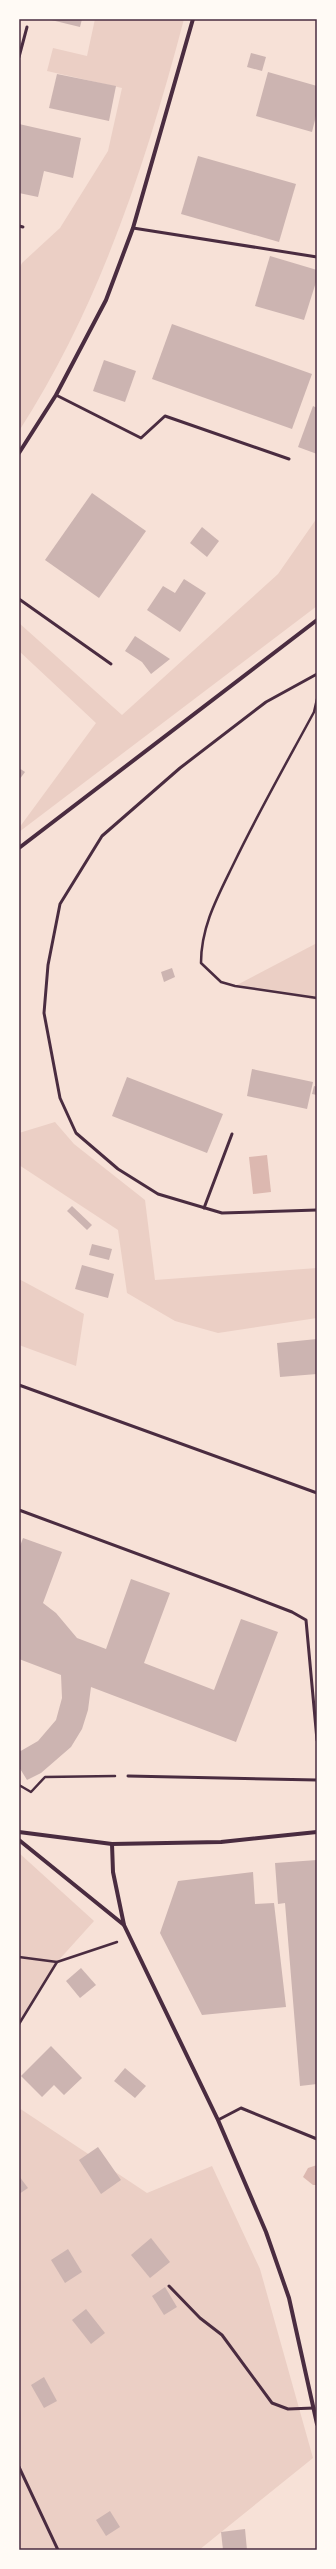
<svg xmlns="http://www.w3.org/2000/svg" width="336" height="2569" viewBox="0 0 336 2569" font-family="'IBM Plex Sans',sans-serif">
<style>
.green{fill:#ebcfc5}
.water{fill:#dcb8b0}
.building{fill:#ccb4b1}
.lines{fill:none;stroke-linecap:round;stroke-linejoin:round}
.path{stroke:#4a2c40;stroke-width:2.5}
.service{stroke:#4a2c40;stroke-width:3}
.minor{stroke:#4a2c40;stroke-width:4}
.neatline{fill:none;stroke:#4a2c40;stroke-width:1.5}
</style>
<rect width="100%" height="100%" fill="#f7e1d7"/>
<g class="green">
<path d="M95 19H184C146 163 100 305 19 431V269L22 263 60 228 108 151 122 88 47 71 53 48 87 56Z"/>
<polygon points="317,518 317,606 19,832 19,828 96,723 19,651 19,623 122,715 278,574"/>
<polygon points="317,943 317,1000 235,986"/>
<polygon points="55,1122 74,1144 145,1200 155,1280 317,1268 317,1318 218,1333 175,1321 127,1293 118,1230 19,1165 19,1133"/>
<polygon points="19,1279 84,1314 76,1366 19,1345"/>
<polygon points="19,1853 94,1921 57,1962 19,2024"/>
<polygon points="19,2108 147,2193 212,2166 260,2269 313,2458 199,2550 19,2550"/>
</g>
<g class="water">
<polygon points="267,1155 271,1192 253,1194 249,1157"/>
<polygon points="317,2165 317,2185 313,2185 303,2177 308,2168"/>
</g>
<g class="building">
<polygon points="47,19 82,19 80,27"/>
<polygon points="251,53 266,57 262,71 247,67"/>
<polygon points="268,72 317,86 317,112 312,132 256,116"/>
<polygon points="57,74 116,86 109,121 49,108"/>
<polygon points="19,124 81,138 73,178 44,171 38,197 19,193"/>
<polygon points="198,156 296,184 279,242 181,214"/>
<polygon points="270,256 317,270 317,279 304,320 255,306"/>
<polygon points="172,324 312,374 292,429 152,379"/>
<polygon points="104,360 136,371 125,402 93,391"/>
<polygon points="313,406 317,408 317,454 298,447"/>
<polygon points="92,493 146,531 99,598 45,560"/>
<polygon points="202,527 219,541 207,557 190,543"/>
<polygon points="184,579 206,593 180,632 147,610 163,586 175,593"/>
<polygon points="135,636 170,659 151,674 142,662 125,651"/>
<polygon points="19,768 25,772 19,780"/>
<polygon points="172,968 175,977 164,982 161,972"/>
<polygon points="252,1069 313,1082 307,1109 247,1096"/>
<polygon points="127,1077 223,1114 207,1153 112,1116"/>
<polygon points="314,1086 317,1087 317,1095 312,1094"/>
<polygon points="72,1206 92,1225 87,1230 67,1211"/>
<polygon points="92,1244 112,1249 109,1260 89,1255"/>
<polygon points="82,1265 114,1274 108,1298 75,1289"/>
<polygon points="317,1339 317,1374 280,1377 277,1343"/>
<polygon points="23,1538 62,1552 43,1603 56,1613 77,1638 106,1649 131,1579 170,1593 144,1663 214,1690 241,1619 278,1632 236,1742 91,1687 88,1710 82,1729 71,1747 41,1773 27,1780 19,1767 19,1752 38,1741 56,1720 62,1698 61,1675 19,1659 19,1549"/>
<polygon points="317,1860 317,2084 300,2086 285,1903 278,1904 275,1863"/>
<polygon points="253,1872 255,1904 274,1903 286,2007 202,2015 160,1933 178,1881"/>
<polygon points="81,1968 96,1985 80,1998 66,1981"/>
<polygon points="51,2046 82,2078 64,2095 54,2085 42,2097 21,2076"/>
<polygon points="125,2068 146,2086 135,2098 114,2081"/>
<polygon points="98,2147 121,2180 101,2194 79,2160"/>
<polygon points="19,2176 28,2188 19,2194"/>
<polygon points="151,2238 170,2262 150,2278 131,2255"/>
<polygon points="68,2249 82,2272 65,2283 51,2260"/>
<polygon points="165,2287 177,2307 164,2315 152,2296"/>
<polygon points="86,2309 105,2333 91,2344 72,2320"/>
<polygon points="44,2377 57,2401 44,2408 31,2385"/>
<polygon points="110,2511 120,2527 106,2536 96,2520"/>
<polygon points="245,2529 247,2550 223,2550 221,2532"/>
</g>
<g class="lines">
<g class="path">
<path d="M317 699 314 712C287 762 259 811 234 863 218 896 201 926 201 963L221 982 235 986 317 998"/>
<polyline points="19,1785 31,1792 45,1777 115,1776"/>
<polyline points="19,1957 57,1962 117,1942"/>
<polyline points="19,2024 57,1962"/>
</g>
<g class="service">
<polyline points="19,57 27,27"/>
<polyline points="19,226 23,227"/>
<polyline points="133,228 317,257"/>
<polyline points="56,395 141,438 165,416 289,459"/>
<polyline points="19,599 111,664"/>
<polyline points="317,674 266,702 180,768 102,836 60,904 48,965 44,1013 60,1098 76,1133 118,1169 158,1194 222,1213 317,1210"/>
<polyline points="204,1208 232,1134"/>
<polyline points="19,1385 317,1493"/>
<polyline points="19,1510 235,1590 292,1612 306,1620 317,1740"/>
<polyline points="128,1776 317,1780"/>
<polyline points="218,2120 241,2108 317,2139"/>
<polyline points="169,2286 200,2318 222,2335 272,2403 288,2409 314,2408"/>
<polyline points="19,2467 58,2550"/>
</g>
<g class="minor">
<polyline points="19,453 56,395 106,300 133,228 193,19"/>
<polyline points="19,848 317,620"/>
<polyline points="19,1832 112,1844 221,1842 317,1832"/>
<polyline points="19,1840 124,1925"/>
<polyline points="112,1844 113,1872 124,1925 218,2120 266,2232 289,2298 317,2424"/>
</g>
</g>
<rect width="336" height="2569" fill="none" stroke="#fffaf5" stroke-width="40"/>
<rect x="20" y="20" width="296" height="2529" class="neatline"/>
</svg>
